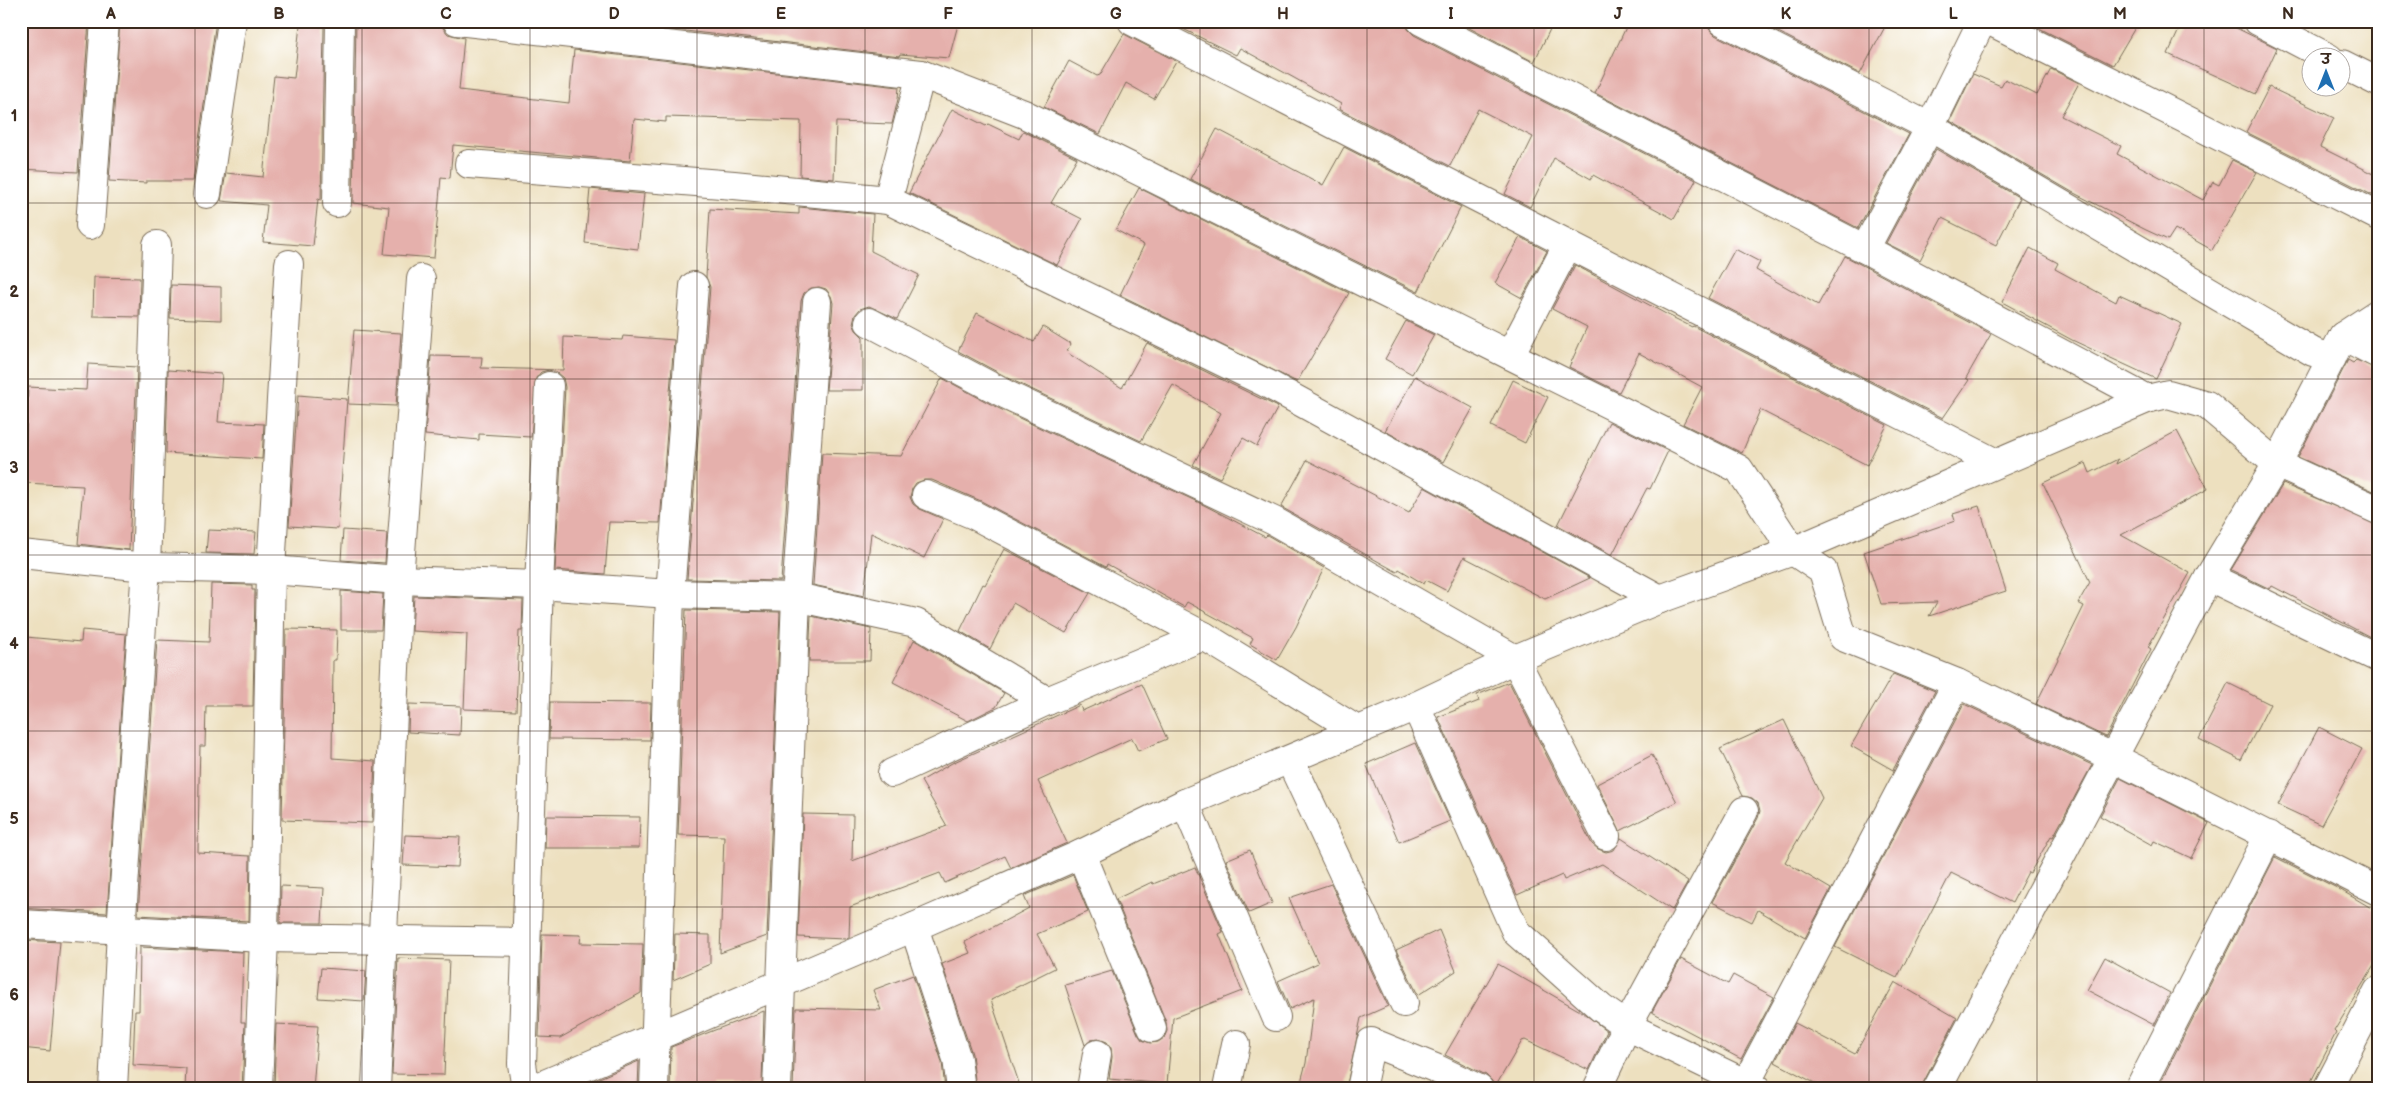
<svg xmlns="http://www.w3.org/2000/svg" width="2399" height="1110" viewBox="0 0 2399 1110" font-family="'Balsamiq Sans','Playpen Sans Deva',sans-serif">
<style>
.building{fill:#e5b0ac}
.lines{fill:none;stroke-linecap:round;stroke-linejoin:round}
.minor-casing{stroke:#796a56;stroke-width:30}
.minor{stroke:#fff;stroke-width:28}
.grid{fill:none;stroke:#3b2a1e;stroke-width:1;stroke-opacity:0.55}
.neatline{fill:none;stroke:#3b2a1e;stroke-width:2}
.grid-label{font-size:16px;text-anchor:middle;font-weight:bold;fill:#3b2a1e}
</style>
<rect width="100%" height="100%" fill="#fff"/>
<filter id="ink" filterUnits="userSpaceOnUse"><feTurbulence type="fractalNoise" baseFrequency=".02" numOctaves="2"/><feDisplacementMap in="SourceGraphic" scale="10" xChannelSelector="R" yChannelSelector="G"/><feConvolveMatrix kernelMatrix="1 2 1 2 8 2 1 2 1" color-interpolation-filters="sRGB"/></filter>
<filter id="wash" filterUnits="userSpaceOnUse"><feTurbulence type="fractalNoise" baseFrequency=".0096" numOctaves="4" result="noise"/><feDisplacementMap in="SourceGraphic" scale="20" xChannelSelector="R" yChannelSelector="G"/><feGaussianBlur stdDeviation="1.12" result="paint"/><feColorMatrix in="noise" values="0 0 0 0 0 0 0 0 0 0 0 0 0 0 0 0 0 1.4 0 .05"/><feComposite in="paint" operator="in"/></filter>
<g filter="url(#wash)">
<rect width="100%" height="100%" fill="#ede0bf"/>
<g id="blocks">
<g class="building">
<polygon points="21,21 89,21 78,172 21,169"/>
<polygon points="120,21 216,21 193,181 146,181 146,183 109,181"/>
<polygon points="356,21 399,24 400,21 442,21 443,28 448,34 464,38 459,90 569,103 574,50 899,87 898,99 892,124 836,122 834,179 800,176 801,121 666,117 666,122 634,119 630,161 453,145 450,178 441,177 434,258 384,254 389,207 353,203"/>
<polygon points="661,21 959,21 949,58 900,54 900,56 660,28"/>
<polygon points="1167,21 1405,21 1408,29 1414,35 1696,180 1674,219 1593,175 1591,179 1554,158 1530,207 1505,194 1533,137 1478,109 1450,166 1339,109 1341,104 1240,48 1236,55"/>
<polygon points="1456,21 1554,21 1534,62"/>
<polygon points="1629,21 1706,21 1709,29 1715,35 1909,134 1858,228 1595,93"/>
<polygon points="1757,21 1888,21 1860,74"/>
<polygon points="2025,21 2139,21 2113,65"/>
<polygon points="2183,21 2222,21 2277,48 2256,94 2168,54"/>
<polygon points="300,25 324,27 321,200 318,199 313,246 263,242 267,205 221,201 226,173 263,177 274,76 294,78"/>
<polygon points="1124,34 1176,61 1154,99 1126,83 1100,134 1044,107 1069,61 1097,76 1100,75"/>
<polygon points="2051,69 2079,83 2061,116 2121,146 2117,154 2203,200 2213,182 2219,185 2232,160 2257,172 2212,250 2175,229 2168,240 2146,230 2072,192 1950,121 1973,74 2001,86 2005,79 2037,95"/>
<polygon points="2269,87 2334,118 2320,147 2378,176 2378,198 2246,132"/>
<polygon points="952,109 986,126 988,124 1019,139 1023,131 1077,158 1051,203 1082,219 1057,265 909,193"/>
<polygon points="1217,129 1323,185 1344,147 1461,207 1418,292 1190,179"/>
<polygon points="1936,149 2020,198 1996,245 1942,218 1920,260 1886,243"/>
<polygon points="1139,188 1349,293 1297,382 1120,295 1144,245 1116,230"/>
<polygon points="590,189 644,194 638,249 585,243"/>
<polygon points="799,207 873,214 871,251 919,275 897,319 869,306 860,309 855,315 853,323 856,330 863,337 863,390 826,390 833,303 831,296 826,289 819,287 811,288 804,293 801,301 781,581 687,579 710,287 706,277 710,209 799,214"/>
<polygon points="1520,237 1547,251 1522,298 1495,283"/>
<polygon points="2030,248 2058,263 2055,269 2116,302 2119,295 2182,324 2156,379 2072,340 2002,302"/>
<polygon points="1735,249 1760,262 1756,270 1818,305 1845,256 1991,334 1966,378 1969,380 1943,418 1708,298"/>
<polygon points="1575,265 1666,314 1692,327 1693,326 1887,425 1867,465 1760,410 1742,453 1683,424 1702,387 1639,353 1619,392 1569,367 1587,327 1552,309"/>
<polygon points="94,277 140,278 139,317 93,316"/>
<polygon points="171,285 221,287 221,320 170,318"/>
<polygon points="977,313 1034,342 1043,327 1071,344 1066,352 1122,388 1147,343 1278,407 1257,446 1243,438 1220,478 1193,465 1221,413 1173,385 1141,441 1014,381 958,351"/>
<polygon points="1406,321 1434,335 1412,374 1385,359"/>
<polygon points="354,330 401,333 396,406 348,404"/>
<polygon points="623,336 674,340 660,523 609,522 605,574 555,570 565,387 563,378 557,373 549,370 541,372 536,378 531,437 479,434 479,440 425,435 431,356 482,357 481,368 563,370 564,337 622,340"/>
<polygon points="2348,360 2353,363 2356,360 2378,369 2378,493 2298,457"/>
<polygon points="88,364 137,367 129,550 78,544 83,486 24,483 28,387 86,390"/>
<polygon points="168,370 222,374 218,422 264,424 262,459 166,453"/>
<polygon points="1415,376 1473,408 1443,462 1385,431"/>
<polygon points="942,378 1000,409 1204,505 1265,537 1267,535 1324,568 1296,627 1277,660 1250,644 1253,638 1187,602 1184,607 1107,564 1106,567 981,501 932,480 924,480 916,483 912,489 910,497 913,504 920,509 943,519 924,558 871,533 864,596 813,585 822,453 901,456"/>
<polygon points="1513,380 1548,397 1525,443 1491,426"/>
<polygon points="298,395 347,399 338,529 289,526"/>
<polygon points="1609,422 1668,451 1650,489 1647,488 1612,555 1558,525"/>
<polygon points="2177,431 2208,489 2121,535 2190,573 2148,647 2151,649 2106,737 2036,704 2084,606 2078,603 2090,582 2043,483 2086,463 2090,473 2118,459 2116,464"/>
<polygon points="1307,460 1409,513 1424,487 1590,578 1545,599 1464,557 1447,591 1426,580 1424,584 1399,569 1397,572 1281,507"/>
<polygon points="2283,484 2378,525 2378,641 2272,586 2270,589 2231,570"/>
<polygon points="1979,506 2006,591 1929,616 1937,602 1881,604 1864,552 1955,521 1953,514"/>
<polygon points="208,530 256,532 254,554 206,553"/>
<polygon points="343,530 387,533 385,563 341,560"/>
<polygon points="1004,549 1090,593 1066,633 1013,603 990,649 960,631 983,584 985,585"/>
<polygon points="211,584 252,585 252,590 255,590 253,706 206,706 205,746 200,746 199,784 198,853 250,856 249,921 138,915 157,640 209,642"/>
<polygon points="341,591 383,594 381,630 341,630"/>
<polygon points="414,596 523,600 522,631 519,631 516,711 464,709 467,634 412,631"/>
<polygon points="686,610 780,612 767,936 720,953 724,836 678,835"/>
<polygon points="811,616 871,629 870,661 809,661"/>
<polygon points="286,629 337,630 336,660 333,660 332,758 375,761 372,823 282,820"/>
<polygon points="82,630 126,634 107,913 21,908 21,687 26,637 81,642"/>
<polygon points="914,640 1004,693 996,707 968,721 893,682"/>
<polygon points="1893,674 1935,691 1893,770 1851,746"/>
<polygon points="1509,682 1592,844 1598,849 1606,852 1614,850 1621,838 1688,882 1672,910 1602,864 1564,880 1562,875 1517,895 1438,717 1479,701 1477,695"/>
<polygon points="2228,683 2270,704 2241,760 2199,739"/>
<polygon points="1142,684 1167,739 1138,751 1132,738 1038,781 1067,843 1011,868 1005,856 945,883 940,873 850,907 849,938 845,939 798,937 803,814 853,815 852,861 947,826 921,781 952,763 1080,705 1082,711"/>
<polygon points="550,702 651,703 650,740 549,739"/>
<polygon points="409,704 461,706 460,735 408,732"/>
<polygon points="1964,704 2092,765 2053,837 2051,836 2030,873 2028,872 2012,903 1951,873 1897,978 1835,947"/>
<polygon points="1784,720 1822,798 1785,862 1831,889 1805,938 1758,910 1752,922 1712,902 1758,818 1760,811 1758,803 1752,798 1743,796 1720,749"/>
<polygon points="2319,727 2362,749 2321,825 2278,805"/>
<polygon points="1415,743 1450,821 1399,842 1366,764"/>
<polygon points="1652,755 1677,802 1620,831 1597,784"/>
<polygon points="2120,778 2209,823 2191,858 2154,841 2152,845 2100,816"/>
<polygon points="546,816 640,817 639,848 545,848"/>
<polygon points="405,835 460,837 458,867 403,865"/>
<polygon points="1250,850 1272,903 1249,913 1226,860"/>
<polygon points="2275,857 2339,889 2378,912 2378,959 2334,1031 2336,1033 2307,1089 2157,1089"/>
<polygon points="1195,867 1223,932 1219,934 1242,991 1173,1018 1167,1084 1109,1079 1112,1057 1111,1048 1107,1042 1099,1039 1091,1040 1085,1045 1065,985 1112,971 1138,1034 1142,1040 1150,1043 1158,1042 1164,1038 1167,1031 1166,1022 1116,899 1152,882 1153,884"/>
<polygon points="1073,875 1088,912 1037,934 1055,968 991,1000 1021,1089 976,1089 972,1054 942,964 970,953 965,942 1029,908 1024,896"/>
<polygon points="1331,884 1388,1006 1361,1018 1346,1089 1299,1089 1306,1063 1314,998 1290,1009 1278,981 1318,963 1289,898"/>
<polygon points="281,886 324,888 322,923 280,923"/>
<polygon points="1439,930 1456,971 1418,995 1396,950"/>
<polygon points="542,934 581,935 580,943 643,944 641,993 560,1038 539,1037"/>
<polygon points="675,934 710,935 710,964 673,980"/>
<polygon points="21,940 60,942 50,1051 21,1048"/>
<polygon points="140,947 243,952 241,1022 245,1022 242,1089 185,1089 186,1068 133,1065 135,1011 139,1011"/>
<polygon points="2105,957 2170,993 2154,1025 2087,990"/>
<polygon points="398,958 449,960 444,1075 392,1074"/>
<polygon points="1681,959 1728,984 1733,975 1774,997 1741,1059 1652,1012"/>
<polygon points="1498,964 1582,1012 1607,1031 1589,1070 1525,1040 1522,1041 1494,1089 1492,1081 1486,1075 1445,1055"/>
<polygon points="321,968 366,971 364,1001 318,998"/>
<polygon points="913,975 942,1062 945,1089 793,1089 796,1008 881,1010 873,990"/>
<polygon points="1895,982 1957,1018 1920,1089 1826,1089 1775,1062 1795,1023 1855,1054"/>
<polygon points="764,1011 762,1085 713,1085 713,1089 670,1089 671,1047"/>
<polygon points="276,1024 318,1026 313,1089 274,1089"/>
<polygon points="639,1061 638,1089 574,1089"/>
</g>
</g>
</g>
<g filter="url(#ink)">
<use href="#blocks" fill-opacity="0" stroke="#796a56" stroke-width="1"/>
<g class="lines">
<defs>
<g id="minor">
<polyline points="457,21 921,74 1024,114 1739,469 1793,551 1823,571 1843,637 1957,683 2114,758 2378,891"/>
<polyline points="1132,21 1996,463"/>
<polyline points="1421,21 1865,249 2147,399"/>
<polyline points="1722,21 1930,127 2313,352 2332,358"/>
<polyline points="1990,21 2378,216"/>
<polyline points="2258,21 2329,58"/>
<polyline points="2342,64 2378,82"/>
<polyline points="469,164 734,185 888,200 1266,383 1660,599"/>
<polyline points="207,194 232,21"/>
<polyline points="888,200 921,74"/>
<polyline points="337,203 340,21"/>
<polyline points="90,225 105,21"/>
<polyline points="1865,249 1930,127 1982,21"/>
<polyline points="869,322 1007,395 1274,521 1515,659 1606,836"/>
<polyline points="2343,336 2378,354"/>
<polyline points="1510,355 1568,244"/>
<polyline points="926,495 974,515 1204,636 1357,730"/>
<polyline points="21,554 146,567 271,570 399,580 539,585 670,594 796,597 916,623 1047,701"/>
<polyline points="2209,577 2378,658"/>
<polyline points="1416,706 1516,932 1601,1008 1627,1026 1757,1089"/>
<polyline points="1290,760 1404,1003"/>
<polyline points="892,773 1047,701 1204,636"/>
<polyline points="1185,803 1276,1017"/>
<polyline points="1081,854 1152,1028"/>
<polyline points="21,924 264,938 526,942"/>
<polyline points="914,927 957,1059 961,1089"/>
<polyline points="113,1089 121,931 146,567 157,245"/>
<polyline points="258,1089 264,938 271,570 289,264"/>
<polyline points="376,1089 399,580 421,279"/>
<polyline points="526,1089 522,1064 539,585 549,386"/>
<polyline points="533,1089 914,927 1081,854 1185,803 1416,706 1515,659 1660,599 1793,551 2147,399 2168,394 2207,405 2277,464 2378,510"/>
<polyline points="654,1089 670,594 694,286"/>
<polyline points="777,1089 796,597 817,302"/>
<polyline points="1091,1089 1097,1054"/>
<polyline points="1227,1089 1236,1044"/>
<polyline points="1361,1089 1371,1042 1435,1068 1479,1089"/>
<polyline points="1597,1089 1627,1026 1744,811"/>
<polyline points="1743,1089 1957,683"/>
<polyline points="1937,1089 2209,577 2277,464 2343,336 2378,313"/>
<polyline points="2139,1089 2269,835"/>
<polyline points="2327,1089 2378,991"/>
</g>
</defs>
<use href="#minor" class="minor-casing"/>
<use href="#minor" class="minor"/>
</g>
</g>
<path class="grid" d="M195 21V1089M362 21V1089M530 21V1089M697 21V1089M865 21V1089M1032 21V1089M1200 21V1089M1367 21V1089M1534 21V1089M1702 21V1089M1869 21V1089M2037 21V1089M2204 21V1089M21 203H2378M21 379H2378M21 555H2378M21 731H2378M21 907H2378"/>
<rect width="2399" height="1110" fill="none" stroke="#fff" stroke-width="55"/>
<g transform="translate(2326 72)"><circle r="24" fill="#ffffff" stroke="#b1aaa5"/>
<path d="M0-4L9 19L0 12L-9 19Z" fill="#1f6fb2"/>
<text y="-8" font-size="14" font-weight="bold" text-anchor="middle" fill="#3b2a1e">उ</text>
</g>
<rect x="28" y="28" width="2344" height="1054" class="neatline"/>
<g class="grid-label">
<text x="111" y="19">A</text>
<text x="279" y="19">B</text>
<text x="446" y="19">C</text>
<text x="614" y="19">D</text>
<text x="781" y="19">E</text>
<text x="948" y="19">F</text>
<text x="1116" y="19">G</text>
<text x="1283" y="19">H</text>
<text x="1451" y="19">I</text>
<text x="1618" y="19">J</text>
<text x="1786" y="19">K</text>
<text x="1953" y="19">L</text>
<text x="2120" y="19">M</text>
<text x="2288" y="19">N</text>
<text x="14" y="121">1</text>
<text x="14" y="297">2</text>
<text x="14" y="473">3</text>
<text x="14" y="649">4</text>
<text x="14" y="824">5</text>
<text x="14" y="1000">6</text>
</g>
</svg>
